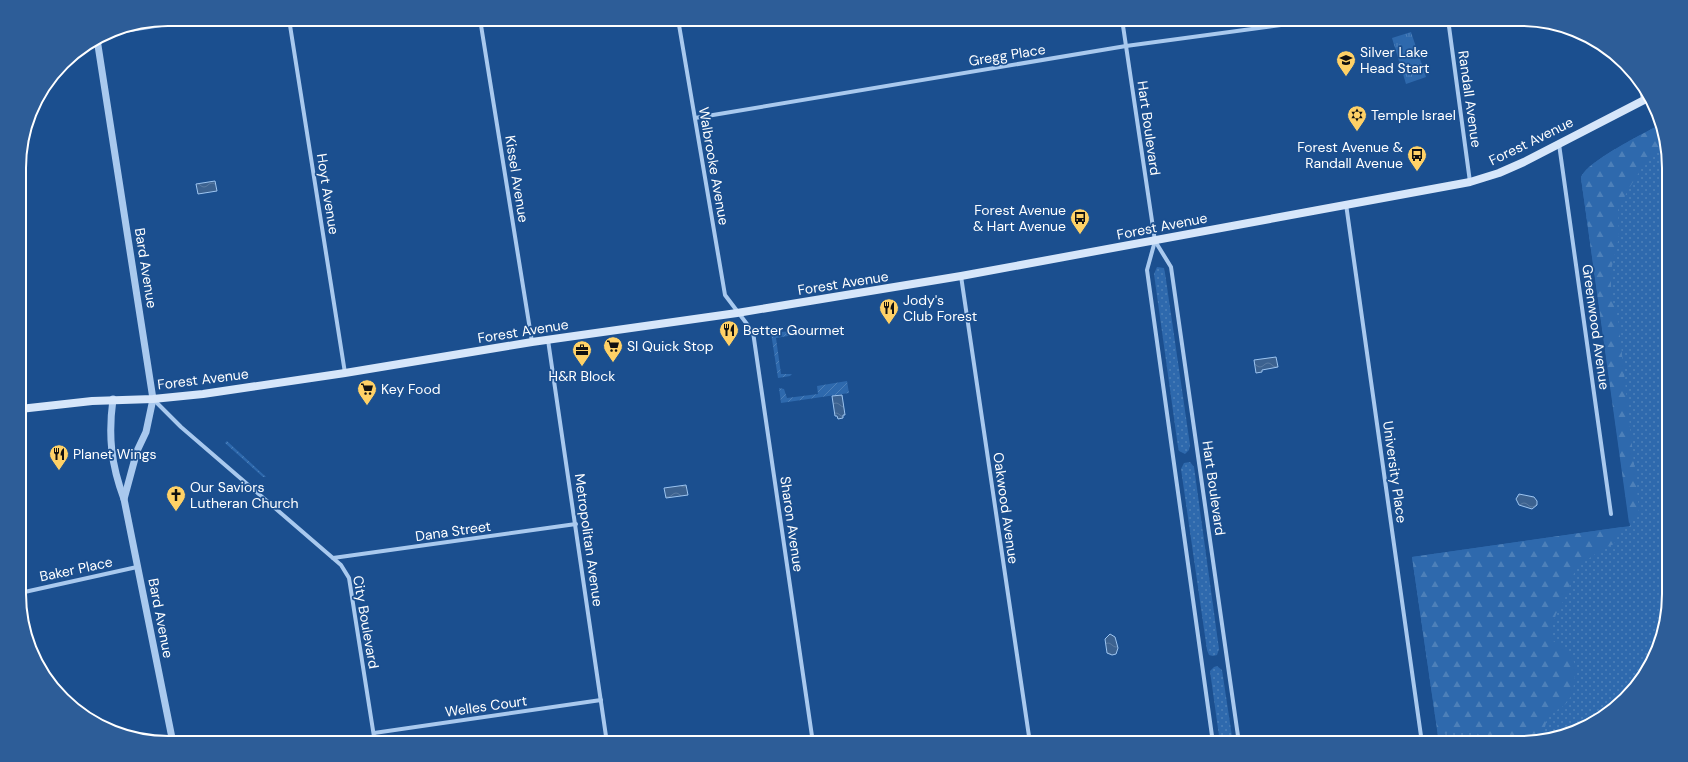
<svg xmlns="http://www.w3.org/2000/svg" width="1688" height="762" font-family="'DM Sans',sans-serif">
	<defs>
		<pattern id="grass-dots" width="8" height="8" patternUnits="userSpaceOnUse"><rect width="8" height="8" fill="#2e69ad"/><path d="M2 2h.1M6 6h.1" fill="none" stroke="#4d80b9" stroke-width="1.8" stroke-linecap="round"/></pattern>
		<pattern id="forest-firs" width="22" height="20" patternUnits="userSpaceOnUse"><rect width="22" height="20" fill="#2e69ad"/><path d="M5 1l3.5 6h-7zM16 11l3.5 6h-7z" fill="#4d80b9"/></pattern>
		<pattern id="park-tufts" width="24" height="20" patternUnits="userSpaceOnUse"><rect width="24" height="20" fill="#2e69ad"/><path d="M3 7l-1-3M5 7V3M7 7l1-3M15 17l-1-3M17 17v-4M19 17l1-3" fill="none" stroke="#4d80b9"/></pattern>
		<pattern id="garden-furrows" width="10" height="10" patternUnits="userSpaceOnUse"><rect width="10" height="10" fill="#2e69ad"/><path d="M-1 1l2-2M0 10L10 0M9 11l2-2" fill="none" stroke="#4d80b9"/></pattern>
		<pattern id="water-waves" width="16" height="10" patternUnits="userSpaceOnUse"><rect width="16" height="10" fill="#3c6290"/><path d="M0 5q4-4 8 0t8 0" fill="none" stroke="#597aa1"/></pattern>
	</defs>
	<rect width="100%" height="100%" fill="#1b4f8f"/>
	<g fill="url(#grass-dots)">
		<path d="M1661,124L1668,149L1669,594L1658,651L1632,692L1603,718L1568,735L1530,743H1439L1412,557L1630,526L1581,178C1585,162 1645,133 1661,124Z"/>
		<polygon points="1157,267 1164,268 1165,273 1190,445 1189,450 1185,454 1179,451 1178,447 1154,274"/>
		<polygon points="1190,462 1194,467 1219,649 1217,655 1213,656 1209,655 1207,650 1181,469 1184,463"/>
		<polygon points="1217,666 1222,670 1233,743 1220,743 1210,671 1214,667"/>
	</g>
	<g fill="url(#forest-firs)">
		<path d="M1661,124L1666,144L1648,158L1628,190L1618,210L1619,237L1611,270V297L1618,318L1639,509L1637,518L1629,523L1581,178C1585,162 1645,133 1661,124Z"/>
		<path d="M1622,527L1614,544L1602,549L1576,568L1564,600L1556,614L1551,632L1553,641C1573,651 1578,662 1574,683C1573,693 1570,701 1562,707C1558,710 1552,712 1548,714L1542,740L1530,743H1490C1476,727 1456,730 1438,735L1412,557Z"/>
	</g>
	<polygon fill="url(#park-tufts)" points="1411,32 1426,77 1406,84 1392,38"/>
	<g fill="url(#garden-furrows)">
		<polygon points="802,330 802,333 800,334 776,338 781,374 792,374 790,376 778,378 771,333"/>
		<polygon points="847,381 849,393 781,403 779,388 784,389 787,398 818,394 817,386"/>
		<polygon points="227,441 228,442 266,477 263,477 225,443"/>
	</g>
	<g fill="url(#water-waves)" stroke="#9cc4f0">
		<polygon points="215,181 217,191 198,194 196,184"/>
		<polygon points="1276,357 1278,367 1262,370 1262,372 1256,373 1254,360"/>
		<polygon points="842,395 845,415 843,415 843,418 838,419 837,416 835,416 832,396"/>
		<polygon points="686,485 688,495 666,498 664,488"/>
		<polygon points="1519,494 1534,497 1537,501 1537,505 1532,509 1519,505 1516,499"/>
		<polygon points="1110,634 1115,637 1118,648 1116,654 1112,655 1107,653 1105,639"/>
	</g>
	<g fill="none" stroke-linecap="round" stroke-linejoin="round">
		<g stroke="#a9c9ee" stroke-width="4">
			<polyline points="289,19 345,373"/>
			<polyline points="480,19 532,342"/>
			<polyline points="678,19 725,295 753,332 813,743"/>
			<polyline points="1122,19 1155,241 1171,267 1239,743"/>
			<polyline points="1448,19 1470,182"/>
			<polyline points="105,34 199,19"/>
			<polyline points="1640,80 1643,100"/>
			<polyline points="695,118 1126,46 1325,19"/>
			<polyline points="1559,144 1611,514"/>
			<polyline points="1346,204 1422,743"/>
			<polyline points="1155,241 1147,270 1213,743"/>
			<polyline points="961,276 1030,743"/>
			<polyline points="548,340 607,743"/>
			<polyline points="153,399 181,427 341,565 349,578 375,743"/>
			<polyline points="333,558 576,524"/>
			<polyline points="20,593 137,567"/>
			<polyline points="374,733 601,700"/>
		</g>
		<g stroke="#a9c9ee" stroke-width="7">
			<polyline points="97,39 153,399 146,432 137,451 124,499"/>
			<path d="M113,399C108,436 111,464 124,499L173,743"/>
		</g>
		<polyline stroke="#d6e6fa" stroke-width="8" points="20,409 92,401 153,399 203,394 345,373 532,342 737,313 961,276 1470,182 1499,173 1524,162 1650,97"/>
	</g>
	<defs>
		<symbol id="school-pin" viewBox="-11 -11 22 30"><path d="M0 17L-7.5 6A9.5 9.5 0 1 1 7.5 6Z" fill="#ffd166" stroke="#1b4f8f"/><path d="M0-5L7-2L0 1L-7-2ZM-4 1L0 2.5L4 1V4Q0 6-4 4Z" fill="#111"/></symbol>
		<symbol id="synagogue-pin" viewBox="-11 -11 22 30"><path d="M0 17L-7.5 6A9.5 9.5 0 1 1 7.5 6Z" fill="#ffd166" stroke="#1b4f8f"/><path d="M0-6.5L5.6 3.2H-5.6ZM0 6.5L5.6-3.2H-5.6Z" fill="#111"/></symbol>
		<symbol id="bus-pin" viewBox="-11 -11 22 30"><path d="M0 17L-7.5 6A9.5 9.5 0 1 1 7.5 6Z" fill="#ffd166" stroke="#1b4f8f"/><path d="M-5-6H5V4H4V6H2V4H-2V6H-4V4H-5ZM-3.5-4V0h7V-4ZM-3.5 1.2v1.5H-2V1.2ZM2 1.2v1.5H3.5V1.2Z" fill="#111"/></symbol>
		<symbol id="restaurant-pin" viewBox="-11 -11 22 30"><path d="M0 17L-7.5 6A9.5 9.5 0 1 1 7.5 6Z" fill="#ffd166" stroke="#1b4f8f"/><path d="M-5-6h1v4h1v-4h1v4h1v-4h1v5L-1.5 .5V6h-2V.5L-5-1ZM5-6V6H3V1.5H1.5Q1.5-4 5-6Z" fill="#111"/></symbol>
		<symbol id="supermarket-pin" viewBox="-11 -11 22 30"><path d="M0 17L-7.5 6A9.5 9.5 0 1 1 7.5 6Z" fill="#ffd166" stroke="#1b4f8f"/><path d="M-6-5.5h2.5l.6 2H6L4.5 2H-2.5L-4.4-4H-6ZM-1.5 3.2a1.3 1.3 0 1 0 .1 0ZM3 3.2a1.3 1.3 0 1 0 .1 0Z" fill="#111"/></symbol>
		<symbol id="office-pin" viewBox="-11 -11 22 30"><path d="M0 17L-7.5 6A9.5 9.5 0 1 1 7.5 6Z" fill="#ffd166" stroke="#1b4f8f"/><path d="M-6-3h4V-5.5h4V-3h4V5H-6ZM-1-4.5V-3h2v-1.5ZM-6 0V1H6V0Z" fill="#111"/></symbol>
		<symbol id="church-pin" viewBox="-11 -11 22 30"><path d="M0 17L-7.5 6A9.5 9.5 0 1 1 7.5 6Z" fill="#ffd166" stroke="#1b4f8f"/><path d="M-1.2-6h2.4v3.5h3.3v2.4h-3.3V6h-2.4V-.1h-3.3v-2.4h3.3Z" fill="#111"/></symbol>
	</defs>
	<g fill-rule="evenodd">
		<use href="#school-pin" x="1335" y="49" width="22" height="30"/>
		<use href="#synagogue-pin" x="1346" y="104" width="22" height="30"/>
		<use href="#bus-pin" x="1406" y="144" width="22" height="30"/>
		<use href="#bus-pin" x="1069" y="207" width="22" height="30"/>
		<use href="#restaurant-pin" x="878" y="297" width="22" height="30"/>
		<use href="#restaurant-pin" x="718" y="319" width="22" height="30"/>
		<use href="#supermarket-pin" x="602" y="335" width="22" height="30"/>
		<use href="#office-pin" x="571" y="339" width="22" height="30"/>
		<use href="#supermarket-pin" x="356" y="378" width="22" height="30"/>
		<use href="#restaurant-pin" x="48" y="443" width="22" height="30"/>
		<use href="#church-pin" x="165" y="484" width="22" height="30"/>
	</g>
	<g text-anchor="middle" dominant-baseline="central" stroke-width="3.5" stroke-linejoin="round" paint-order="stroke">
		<g font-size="14" fill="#fff" stroke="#1b4f8f" text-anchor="start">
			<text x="1360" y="52">Silver Lake<tspan x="1360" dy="16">Head Start</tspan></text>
			<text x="1371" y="115">Temple Israel</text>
			<text x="1403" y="147" text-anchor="end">Forest Avenue &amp;<tspan x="1403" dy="16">Randall Avenue</tspan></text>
			<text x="1066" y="210" text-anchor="end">Forest Avenue<tspan x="1066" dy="16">&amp; Hart Avenue</tspan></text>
			<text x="903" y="300">Jody's<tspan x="903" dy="16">Club Forest</tspan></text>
			<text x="743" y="330">Better Gourmet</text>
			<text x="627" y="346">SI Quick Stop</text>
			<text x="582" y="376" text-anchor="middle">H&amp;R Block</text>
			<text x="381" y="389">Key Food</text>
			<text x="73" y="454">Planet Wings</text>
			<text x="190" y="487">Our Saviors<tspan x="190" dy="16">Lutheran Church</tspan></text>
		</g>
		<g font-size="14" fill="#fff" stroke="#1b4f8f">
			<text transform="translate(1007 55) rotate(-9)">Gregg Place</text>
			<text transform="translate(1470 99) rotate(82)">Randall Avenue</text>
			<text transform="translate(1149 128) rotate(82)">Hart Boulevard</text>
			<text transform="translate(1531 141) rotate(-26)">Forest Avenue</text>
			<text transform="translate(714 166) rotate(80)">Walbrooke Avenue</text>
			<text transform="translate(517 179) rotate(81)">Kissel Avenue</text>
			<text transform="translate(328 194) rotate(81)">Hoyt Avenue</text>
			<text transform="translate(1162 226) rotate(-11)">Forest Avenue</text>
			<text transform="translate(146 268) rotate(81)">Bard Avenue</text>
			<text transform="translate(843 283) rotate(-9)">Forest Avenue</text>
			<text transform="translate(1596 327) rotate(82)">Greenwood Avenue</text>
			<text transform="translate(523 331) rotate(-9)">Forest Avenue</text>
			<text transform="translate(203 379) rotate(-7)">Forest Avenue</text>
			<text transform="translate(1395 472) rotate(82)">University Place</text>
			<text transform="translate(1214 488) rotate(82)">Hart Boulevard</text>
			<text transform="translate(1006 508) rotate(82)">Oakwood Avenue</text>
			<text transform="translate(792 524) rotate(82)">Sharon Avenue</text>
			<text transform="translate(453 531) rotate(-8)">Dana Street</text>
			<text transform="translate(589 540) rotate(82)">Metropolitan Avenue</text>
			<text transform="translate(76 569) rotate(-12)">Baker Place</text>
			<text transform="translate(161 618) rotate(79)">Bard Avenue</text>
			<text transform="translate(366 622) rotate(80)">City Boulevard</text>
			<text transform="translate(486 706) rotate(-8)">Welles Court</text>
		</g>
	</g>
	<path d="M0 0H1688V762H0ZM168 26H1520A142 142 0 0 1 1662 168V594A142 142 0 0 1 1520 736H168A142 142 0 0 1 26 594V168A142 142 0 0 1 168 26Z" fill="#2d5d98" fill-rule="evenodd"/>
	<path fill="none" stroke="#fff" stroke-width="2" d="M168 26H1520A142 142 0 0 1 1662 168V594A142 142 0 0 1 1520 736H168A142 142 0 0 1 26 594V168A142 142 0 0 1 168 26Z"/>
</svg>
